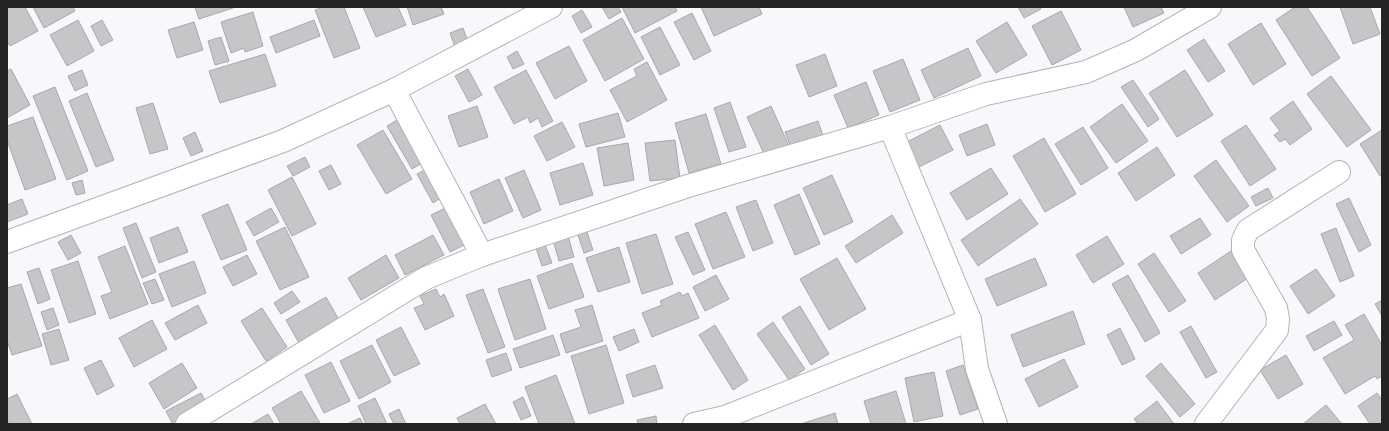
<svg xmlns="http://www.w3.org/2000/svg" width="1389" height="431" font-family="Bitter,serif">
	<rect width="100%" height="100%" fill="#f9f7fb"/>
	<g fill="#c6c5c8" stroke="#a9a8ab">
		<polygon points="7,7 25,7 38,31 10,46 7,41"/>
		<polygon points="33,7 73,7 75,11 44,28"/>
		<polygon points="195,7 232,7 233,8 199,19"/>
		<polygon points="323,7 344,7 360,48 334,58 315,10"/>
		<polygon points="363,7 398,7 406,25 376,37"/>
		<polygon points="407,7 441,7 444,14 413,25"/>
		<polygon points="602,7 618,7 621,12 609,19"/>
		<polygon points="622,7 675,7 677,11 635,33"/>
		<polygon points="701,7 759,7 762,14 714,36"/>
		<polygon points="1018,7 1040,7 1041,9 1024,18"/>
		<polygon points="1124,7 1161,7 1164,13 1133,27"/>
		<polygon points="1295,7 1307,7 1340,58 1312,76 1276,20"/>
		<polygon points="1340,7 1370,7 1380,34 1353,44"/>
		<polygon points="582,10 592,27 581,33 572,16"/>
		<polygon points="1061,11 1081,50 1052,65 1032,26"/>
		<polygon points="253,12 263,46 245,52 244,48 231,53 221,22"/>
		<polygon points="692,13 711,51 694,60 674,22"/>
		<polygon points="622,18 644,59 605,81 583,40"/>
		<polygon points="78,20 94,51 67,66 50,35"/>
		<polygon points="102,20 113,40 101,46 91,26"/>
		<polygon points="314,20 320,36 276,53 270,37"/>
		<polygon points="194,22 203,50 177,58 168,30"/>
		<polygon points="1007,22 1027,55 996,73 976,41"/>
		<polygon points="1261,23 1286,64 1253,85 1228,44"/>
		<polygon points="660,27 680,65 660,75 641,37"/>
		<polygon points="463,28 469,45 456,50 450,33"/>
		<polygon points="221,37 229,61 215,65 208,41"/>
		<polygon points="1204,39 1225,71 1208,82 1187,50"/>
		<polygon points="569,46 587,81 555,99 536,63"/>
		<polygon points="968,48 981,76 934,98 921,70"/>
		<polygon points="517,51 524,64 513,69 507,57"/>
		<polygon points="265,54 276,86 220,103 209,71"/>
		<polygon points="825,54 837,86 809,97 796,65"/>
		<polygon points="903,59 920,100 890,112 873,71"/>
		<polygon points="647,62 667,100 627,122 610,90 637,76 634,69"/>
		<polygon points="11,69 30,105 7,118 7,71"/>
		<polygon points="468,69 482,95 469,102 455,76"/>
		<polygon points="82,70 88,85 75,91 68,76"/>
		<polygon points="526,70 553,121 542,127 538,118 530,123 528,117 514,124 494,87"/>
		<polygon points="1185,70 1213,115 1177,137 1149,93"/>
		<polygon points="1331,76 1371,130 1347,147 1307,94"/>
		<polygon points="1133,80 1159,119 1148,127 1121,87"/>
		<polygon points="866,82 879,115 848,128 834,95"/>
		<polygon points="55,87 88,171 67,180 33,96"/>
		<polygon points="87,93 114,160 96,167 69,101"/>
		<polygon points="1293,101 1312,129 1290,145 1285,139 1280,142 1274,135 1280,131 1270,118"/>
		<polygon points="730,102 746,147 729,152 714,108"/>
		<polygon points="153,103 168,149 150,154 136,108"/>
		<polygon points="1122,104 1148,141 1116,163 1090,127"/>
		<polygon points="477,106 488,137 459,147 448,116"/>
		<polygon points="771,106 789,146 765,156 747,117"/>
		<polygon points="618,113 625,137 586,147 579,124"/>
		<polygon points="706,114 721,164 689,173 675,123"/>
		<polygon points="33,117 56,179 25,190 7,140 7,126"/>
		<polygon points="399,119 424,162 412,169 387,126"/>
		<polygon points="818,121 824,139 792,150 785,132"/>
		<polygon points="562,122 575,147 547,161 534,136"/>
		<polygon points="987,124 995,145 967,156 959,135"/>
		<polygon points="940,125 953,150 917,168 905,143"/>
		<polygon points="1246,125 1276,169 1250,186 1221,141"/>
		<polygon points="1083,127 1108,168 1081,185 1055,144"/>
		<polygon points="383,130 412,179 386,194 357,145"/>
		<polygon points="1382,130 1382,175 1380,176 1360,144"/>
		<polygon points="195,132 203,151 191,156 183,138"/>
		<polygon points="1044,138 1076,194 1045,212 1013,156"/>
		<polygon points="675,140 680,178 650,181 645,143"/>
		<polygon points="628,143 634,180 604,186 597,148"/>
		<polygon points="1157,147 1175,175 1136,201 1118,173"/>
		<polygon points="305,157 310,167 293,176 287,166"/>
		<polygon points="1216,160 1249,206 1227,222 1194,176"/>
		<polygon points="583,163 593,195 560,205 550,173"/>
		<polygon points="331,165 341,184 329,190 319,171"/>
		<polygon points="428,168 444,196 433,203 417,174"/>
		<polygon points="991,168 1008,194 967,220 950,193"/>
		<polygon points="524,170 541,210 523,218 505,178"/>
		<polygon points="832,175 853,222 824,235 803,188"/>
		<polygon points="292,177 316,224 292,236 268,190"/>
		<polygon points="499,179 513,211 484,224 470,192"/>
		<polygon points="82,180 85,193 76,195 72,183"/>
		<polygon points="1268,188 1273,198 1256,206 1251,197"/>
		<polygon points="799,194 820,244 795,255 774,205"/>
		<polygon points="1349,198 1371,245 1359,252 1336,204"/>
		<polygon points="22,199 28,214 7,222 7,205"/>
		<polygon points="1020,199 1038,224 978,266 961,240"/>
		<polygon points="756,200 773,243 753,251 736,207"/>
		<polygon points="228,204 247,250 221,260 202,215"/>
		<polygon points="271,208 279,222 254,236 246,222"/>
		<polygon points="445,208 464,245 450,252 431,215"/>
		<polygon points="726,212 745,257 713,269 695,224"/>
		<polygon points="892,215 903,233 856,263 845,246"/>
		<polygon points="1200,218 1211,235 1181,254 1170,236"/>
		<polygon points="136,223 156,272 142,278 123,228"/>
		<polygon points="178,227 188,252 159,263 150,238"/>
		<polygon points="285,227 309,277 280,290 256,241"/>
		<polygon points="1336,228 1354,276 1340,282 1321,234"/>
		<polygon points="587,232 593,250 584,253 578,235"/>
		<polygon points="688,232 705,270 693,275 675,237"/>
		<polygon points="656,234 673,284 642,294 626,243"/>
		<polygon points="71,235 81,253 68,260 58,242"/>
		<polygon points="433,235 444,255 405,275 395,255"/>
		<polygon points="568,236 574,257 559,261 553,240"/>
		<polygon points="1107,236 1124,264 1093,283 1076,255"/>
		<polygon points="544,242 552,263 542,266 535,245"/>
		<polygon points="125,246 148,304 110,319 101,296 112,292 98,257"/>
		<polygon points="619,247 630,282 598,292 586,258"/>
		<polygon points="1231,251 1248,278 1215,300 1198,273"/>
		<polygon points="1154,253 1186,301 1169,312 1138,264"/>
		<polygon points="247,255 257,274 233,286 223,267"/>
		<polygon points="386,255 399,278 361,300 348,278"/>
		<polygon points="837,258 866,309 829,330 800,279"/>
		<polygon points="1035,258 1047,285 997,306 985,279"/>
		<polygon points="78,261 96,314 69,323 51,270"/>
		<polygon points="194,261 206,293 172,307 159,274"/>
		<polygon points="572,263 584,297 549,309 537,276"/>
		<polygon points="39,268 50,299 38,304 27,272"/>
		<polygon points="1316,269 1335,296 1308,314 1290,286"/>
		<polygon points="716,275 729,299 705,311 693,287"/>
		<polygon points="1128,275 1160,333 1145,342 1112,284"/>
		<polygon points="155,279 164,300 152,304 143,283"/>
		<polygon points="530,279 546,329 515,340 498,289"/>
		<polygon points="21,284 42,346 12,355 7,340 7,288"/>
		<polygon points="436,289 440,297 444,294 454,316 425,330 414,308 424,304 420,296"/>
		<polygon points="483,289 505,347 488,353 466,295"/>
		<polygon points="292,291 300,302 281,314 274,303"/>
		<polygon points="680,292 682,296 688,293 699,318 652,337 642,313 662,305 660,301"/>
		<polygon points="326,297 339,320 299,343 286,320"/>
		<polygon points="1382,300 1382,316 1375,304"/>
		<polygon points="198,305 207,323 175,340 165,323"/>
		<polygon points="592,305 603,341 566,353 560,334 581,327 575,310"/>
		<polygon points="800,306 829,354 811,365 782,317"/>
		<polygon points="53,308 59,325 47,330 41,312"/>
		<polygon points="262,308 287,347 266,361 241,321"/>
		<polygon points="1073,311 1085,344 1023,367 1011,335"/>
		<polygon points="1364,314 1382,345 1382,376 1377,379 1375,376 1345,394 1323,358 1354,340 1345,325"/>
		<polygon points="152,320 167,349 134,367 119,338"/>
		<polygon points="1334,321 1342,335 1314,351 1306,336"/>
		<polygon points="773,322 805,369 789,380 757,334"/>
		<polygon points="715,325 748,380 733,390 699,335"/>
		<polygon points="1191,326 1217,372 1206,378 1180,332"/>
		<polygon points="401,327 420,364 394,376 376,340"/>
		<polygon points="1120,328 1135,359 1122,365 1107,335"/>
		<polygon points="59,329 69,360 51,365 42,334"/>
		<polygon points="634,329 639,342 619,351 613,337"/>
		<polygon points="553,335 560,355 520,368 513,349"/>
		<polygon points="372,345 391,382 359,399 340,361"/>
		<polygon points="606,345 624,403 589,414 571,356"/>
		<polygon points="506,353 512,370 492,377 486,360"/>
		<polygon points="1286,355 1303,384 1278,399 1260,370"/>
		<polygon points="1064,359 1078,387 1039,407 1025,379"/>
		<polygon points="101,360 114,386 97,395 84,368"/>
		<polygon points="331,362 350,401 324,413 305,375"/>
		<polygon points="182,363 197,388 164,409 149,383"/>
		<polygon points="1161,363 1195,404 1180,417 1146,376"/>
		<polygon points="655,365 663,388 633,397 626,375"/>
		<polygon points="963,365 978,409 960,415 946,371"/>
		<polygon points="934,372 943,416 914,422 905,378"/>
		<polygon points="556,375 575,424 539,424 525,387"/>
		<polygon points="301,391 320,423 281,424 272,408"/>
		<polygon points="896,391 906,424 871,424 864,401"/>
		<polygon points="201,393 207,404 172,423 166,411"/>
		<polygon points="1377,393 1382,400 1382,424 1370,424 1358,406"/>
		<polygon points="17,394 32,424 10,424 7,419 7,399"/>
		<polygon points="523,397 531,416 521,420 513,402"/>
		<polygon points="375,398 387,424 366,424 358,406"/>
		<polygon points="1157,401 1174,424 1138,424 1134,419"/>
		<polygon points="485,404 496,424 460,424 457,418"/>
		<polygon points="1326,405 1342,424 1303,424"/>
		<polygon points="399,409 406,424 394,424 389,414"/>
		<polygon points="835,413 838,424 801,424"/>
		<polygon points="268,414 274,424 251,424"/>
		<polygon points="656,416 657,424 638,424 637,420"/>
		<polygon points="360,418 363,424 347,424"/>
	</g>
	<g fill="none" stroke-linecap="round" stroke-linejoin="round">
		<defs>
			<g id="minor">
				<polyline points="394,90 482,255"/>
				<polyline points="890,127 970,320 977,369 996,424"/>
				<polyline points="7,242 283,141 394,90 551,7"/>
				<polyline points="187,424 426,278 482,255 688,186 890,127 986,94 1086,72 1136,50 1210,7"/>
				<polyline points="694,424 725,417 970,320"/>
				<polyline points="1206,424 1277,330 1278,319 1276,308 1243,250 1243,240 1248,230 1339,172"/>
			</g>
		</defs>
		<use href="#minor" stroke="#b5b3b7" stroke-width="24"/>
		<use href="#minor" stroke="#fff" stroke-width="22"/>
	</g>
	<rect width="1389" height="431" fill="none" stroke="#252425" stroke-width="16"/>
</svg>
